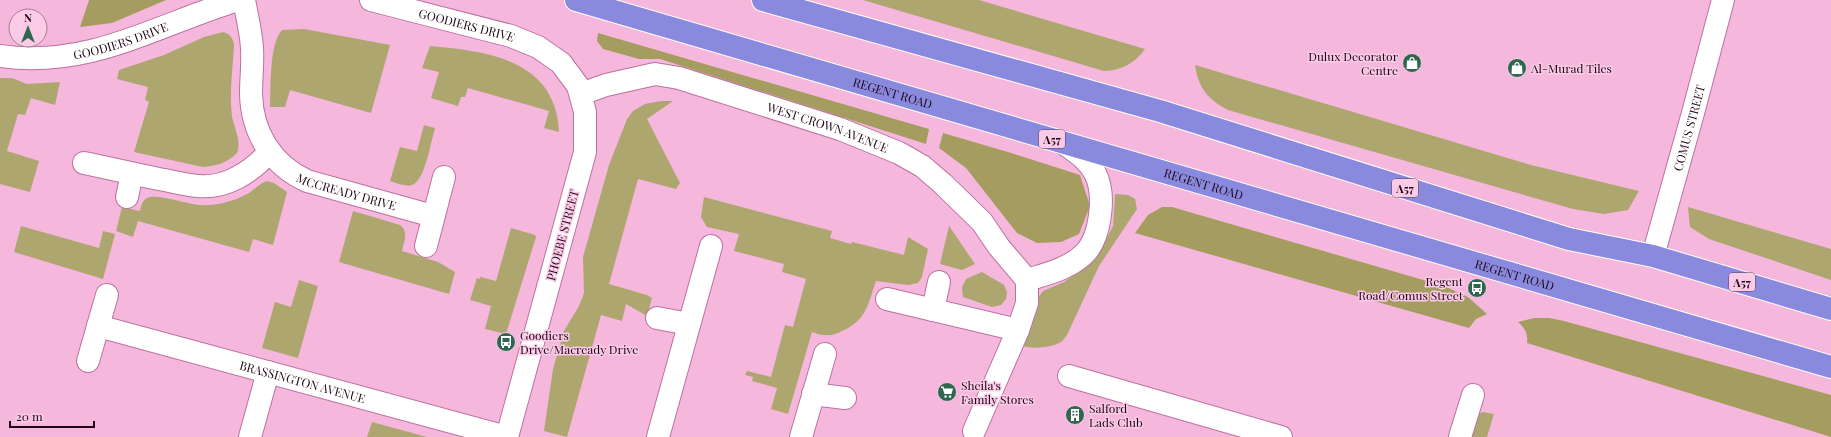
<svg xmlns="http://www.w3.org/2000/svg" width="1831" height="437" font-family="'Playfair Display',serif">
	<rect width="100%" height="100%" fill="#f6b7dd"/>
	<g fill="#ada66f">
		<path d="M863,0H979L1145,49C1134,64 1122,70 1104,71Z"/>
		<path d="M304,29L390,45L371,113L290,90L285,107H270C271,87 269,44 282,30Z"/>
		<path d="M223,32C230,34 232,37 234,44C233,68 229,93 232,116C234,128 242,142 237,153C227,163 216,166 203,167L134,152L149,102L145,100L148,87L117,79L119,70L164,55L204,37Z"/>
		<path d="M430,46C488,51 556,60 559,132L544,128L549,111L468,88L465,97H461L458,106L431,98L439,72L422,68Z"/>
		<path d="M1195,65L1531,165L1639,191L1628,210L1604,214L1573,209L1228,110C1208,100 1198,87 1195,65Z"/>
		<polygon points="0,78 12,78 27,84 60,82 55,105 31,98 25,115 18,114 7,151 39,161 30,192 0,184"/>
		<polygon points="661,101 673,101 647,119 680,183 676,189 638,179 609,284 647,295 652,298 647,316 626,304 622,321 601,315 567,437 544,431 553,369 564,331 579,306 584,293 583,257 609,165 627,119 633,111 645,104"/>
		<path d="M424,125L435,128C431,141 425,181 412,185C405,187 397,183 390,181L400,147L417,151Z"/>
		<path d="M267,181L274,183L287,192L273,245L253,239L249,252L138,221L133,237L116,231L122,207L140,211C141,206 142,201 147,198C156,193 189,205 201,205C217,206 235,201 249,193C255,189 260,183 267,181Z"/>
		<path d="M1115,194L1128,195L1135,199L1137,209L1099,266L1067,335C1065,337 1063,341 1061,342C1051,348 1033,349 1023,346L1038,298L1043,291L1064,282L1086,267L1101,249L1113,226Z"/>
		<path d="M704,197L832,231L830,238L851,244L852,242L904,255L908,237L928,249L922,277L918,283L908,285L876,281C868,304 867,320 842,331C837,334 830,336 824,335C820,335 816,333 812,332L788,414L771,409L777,388L752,381L753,377L745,375L747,371L771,377L785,325L793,327L806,279L782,272L784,264L734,251L739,234L707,227L701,217Z"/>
		<polygon points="1688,207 1831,249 1831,280 1709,239 1690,227"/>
		<path d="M353,211L400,225C409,232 404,241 402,251L438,262L455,272L449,294L339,262Z"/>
		<polygon points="21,226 99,248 103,231 115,234 103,279 14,252"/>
		<polygon points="949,226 975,264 962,270 940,264"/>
		<polygon points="511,228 535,235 536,237 506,334 485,329 491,306 470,300 477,278 480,279 480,277 496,281"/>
		<polygon points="982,272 1004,285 1007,292 1006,299 1001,305 992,307 963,297 962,287 966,279"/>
		<polygon points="299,280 318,286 298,358 262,348 275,302 291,307"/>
		<polygon points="1483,412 1494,414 1487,437 1468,437 1478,414"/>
		<polygon points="372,422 427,437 367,437"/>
	</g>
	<g fill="#a49d5f">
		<polygon points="89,0 166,0 112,23 80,27"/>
		<polygon points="598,33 929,129 926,144 660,59 639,59 603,49 597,41"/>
		<polygon points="943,133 1008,152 1080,175 1090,206 1079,234 1061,242 1037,243 1017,233 966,168 939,148"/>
		<polygon points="1162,207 1172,207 1444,286 1468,297 1487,314 1476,319 1469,328 1135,233 1148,215"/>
		<path d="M1534,318H1549L1564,321L1831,395V437L1527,343C1528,334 1525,328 1518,322Z"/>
	</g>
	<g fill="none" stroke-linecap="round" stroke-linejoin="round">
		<defs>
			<g id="minor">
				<path id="s1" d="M244,0C247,16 251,32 252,48C253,63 251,79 251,94C252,133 272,165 307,181L433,216"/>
				<path id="s2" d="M371,0L511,36L538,47L561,63L578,86L585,112V152L507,437"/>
				<path id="s3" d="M0,56C89,69 156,25 238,0"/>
				<path id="s4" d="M581,94L606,85L655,74L679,78L840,129L899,153L922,166L943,184L982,222L999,247L1027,280V303L1018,330L974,431"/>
				<path d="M84,163C109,168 133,174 159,179C171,181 185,185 198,186C225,189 252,172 269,152"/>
				<polyline points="127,197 132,174"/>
				<polyline points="426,246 444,177"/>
				<path id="s5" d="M1653,256L1693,113L1723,0"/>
				<path d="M1027,280C1046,274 1068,269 1083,255C1101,239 1106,194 1095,173C1088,159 1074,151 1062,142"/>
				<polyline points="887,299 1018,330"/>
				<polyline points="933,310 939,282"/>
				<polyline points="657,318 689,324"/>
				<path id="s6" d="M98,326L507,437"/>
				<polyline points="88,361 107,295"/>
				<polyline points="1069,376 1281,437"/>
				<polyline points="813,394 845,398"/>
				<polyline points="250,437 268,372"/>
				<polyline points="658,437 711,246"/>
				<polyline points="801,437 825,354"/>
				<polyline points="1460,437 1473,395"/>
			</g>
			<g id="highway">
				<path id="s7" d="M576,0L1831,367"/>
				<polyline points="763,0 1160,111 1569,239 1653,256 1831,309"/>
			</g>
		</defs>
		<use href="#minor" stroke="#bb719f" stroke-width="24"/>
		<use href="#highway" stroke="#fff" stroke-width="24"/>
		<use href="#minor" stroke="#fff" stroke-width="22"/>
		<use href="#highway" stroke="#8989de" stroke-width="22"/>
	</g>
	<defs>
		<symbol id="shop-disc" viewBox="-11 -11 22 22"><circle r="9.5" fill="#2f674e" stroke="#facae6"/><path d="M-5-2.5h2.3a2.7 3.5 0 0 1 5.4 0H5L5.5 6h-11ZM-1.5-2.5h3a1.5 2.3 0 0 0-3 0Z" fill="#fff"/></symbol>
		<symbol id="bus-disc" viewBox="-11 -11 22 22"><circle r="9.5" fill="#2f674e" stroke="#facae6"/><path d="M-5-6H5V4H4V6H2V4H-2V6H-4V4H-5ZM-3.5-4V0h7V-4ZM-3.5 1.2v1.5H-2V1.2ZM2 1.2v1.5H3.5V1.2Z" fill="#fff"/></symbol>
		<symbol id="supermarket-disc" viewBox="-11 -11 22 22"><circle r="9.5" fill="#2f674e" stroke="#facae6"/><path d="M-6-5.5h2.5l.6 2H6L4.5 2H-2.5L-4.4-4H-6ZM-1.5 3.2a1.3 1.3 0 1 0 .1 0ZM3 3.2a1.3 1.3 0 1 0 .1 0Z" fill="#fff"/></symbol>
		<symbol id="building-disc" viewBox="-11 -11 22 22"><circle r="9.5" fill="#2f674e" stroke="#facae6"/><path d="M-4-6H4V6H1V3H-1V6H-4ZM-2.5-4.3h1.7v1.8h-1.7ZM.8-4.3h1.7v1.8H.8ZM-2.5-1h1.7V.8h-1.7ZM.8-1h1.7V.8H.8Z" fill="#fff"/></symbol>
	</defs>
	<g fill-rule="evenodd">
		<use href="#shop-disc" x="1401" y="52" width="22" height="22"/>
		<use href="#shop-disc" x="1506" y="57" width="22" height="22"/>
		<use href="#bus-disc" x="1466" y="277" width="22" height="22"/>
		<use href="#bus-disc" x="495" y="331" width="22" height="22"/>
		<use href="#supermarket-disc" x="936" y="381" width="22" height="22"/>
		<use href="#building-disc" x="1064" y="404" width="22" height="22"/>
	</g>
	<g text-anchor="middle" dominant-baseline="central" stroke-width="3" stroke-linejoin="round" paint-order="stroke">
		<g fill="#facae6" stroke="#603f54" stroke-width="1">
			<rect x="1039" y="130" width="26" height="18" rx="3"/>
			<rect x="1392" y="179" width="26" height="18" rx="3"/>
			<rect x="1729" y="273" width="26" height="18" rx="3"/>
		</g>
		<g font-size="11" font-weight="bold" fill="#1e0415">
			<text x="1052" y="139">A57</text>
			<text x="1405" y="188">A57</text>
			<text x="1742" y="282">A57</text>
		</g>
		<g font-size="12" fill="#1e0415" stroke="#facae6">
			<text stroke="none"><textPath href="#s2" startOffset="99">GOODIERS DRIVE</textPath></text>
			<text stroke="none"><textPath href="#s3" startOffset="123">GOODIERS DRIVE</textPath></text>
			<text stroke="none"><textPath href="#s7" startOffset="330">REGENT ROAD</textPath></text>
			<text stroke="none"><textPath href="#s4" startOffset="258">WEST CROWN AVENUE</textPath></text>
			<text stroke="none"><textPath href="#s5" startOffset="133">COMUS STREET</textPath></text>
			<text stroke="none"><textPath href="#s7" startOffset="654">REGENT ROAD</textPath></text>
			<text stroke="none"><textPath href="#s1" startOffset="245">MCCREADY DRIVE</textPath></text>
			<text transform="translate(562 235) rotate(-75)">PHOEBE STREET</text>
			<text stroke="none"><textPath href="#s7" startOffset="978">REGENT ROAD</textPath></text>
			<text stroke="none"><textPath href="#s6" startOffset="212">BRASSINGTON AVENUE</textPath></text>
		</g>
		<g font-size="12" fill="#1e0415" stroke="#facae6" text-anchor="start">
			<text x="1398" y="56" text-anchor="end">Dulux Decorator<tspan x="1398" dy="14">Centre</tspan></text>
			<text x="1531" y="68">Al-Murad Tiles</text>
			<text x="1463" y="281" text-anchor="end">Regent<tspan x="1463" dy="14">Road/Comus Street</tspan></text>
			<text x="520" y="335">Goodiers<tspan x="520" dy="14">Drive/Macready Drive</tspan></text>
			<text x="961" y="385">Sheila's<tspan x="961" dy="14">Family Stores</tspan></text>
			<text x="1089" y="408">Salford<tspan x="1089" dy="14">Lads Club</tspan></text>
		</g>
	</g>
	<g transform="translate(28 28)"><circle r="19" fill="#facae6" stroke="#a27b92"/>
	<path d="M0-3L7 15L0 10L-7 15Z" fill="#2f674e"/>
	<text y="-6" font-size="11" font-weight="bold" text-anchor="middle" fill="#1e0415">N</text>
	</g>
	<path d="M10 421v6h84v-6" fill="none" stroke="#1e0415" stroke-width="2"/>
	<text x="16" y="421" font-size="12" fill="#1e0415" stroke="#facae6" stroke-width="3" paint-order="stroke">20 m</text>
</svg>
